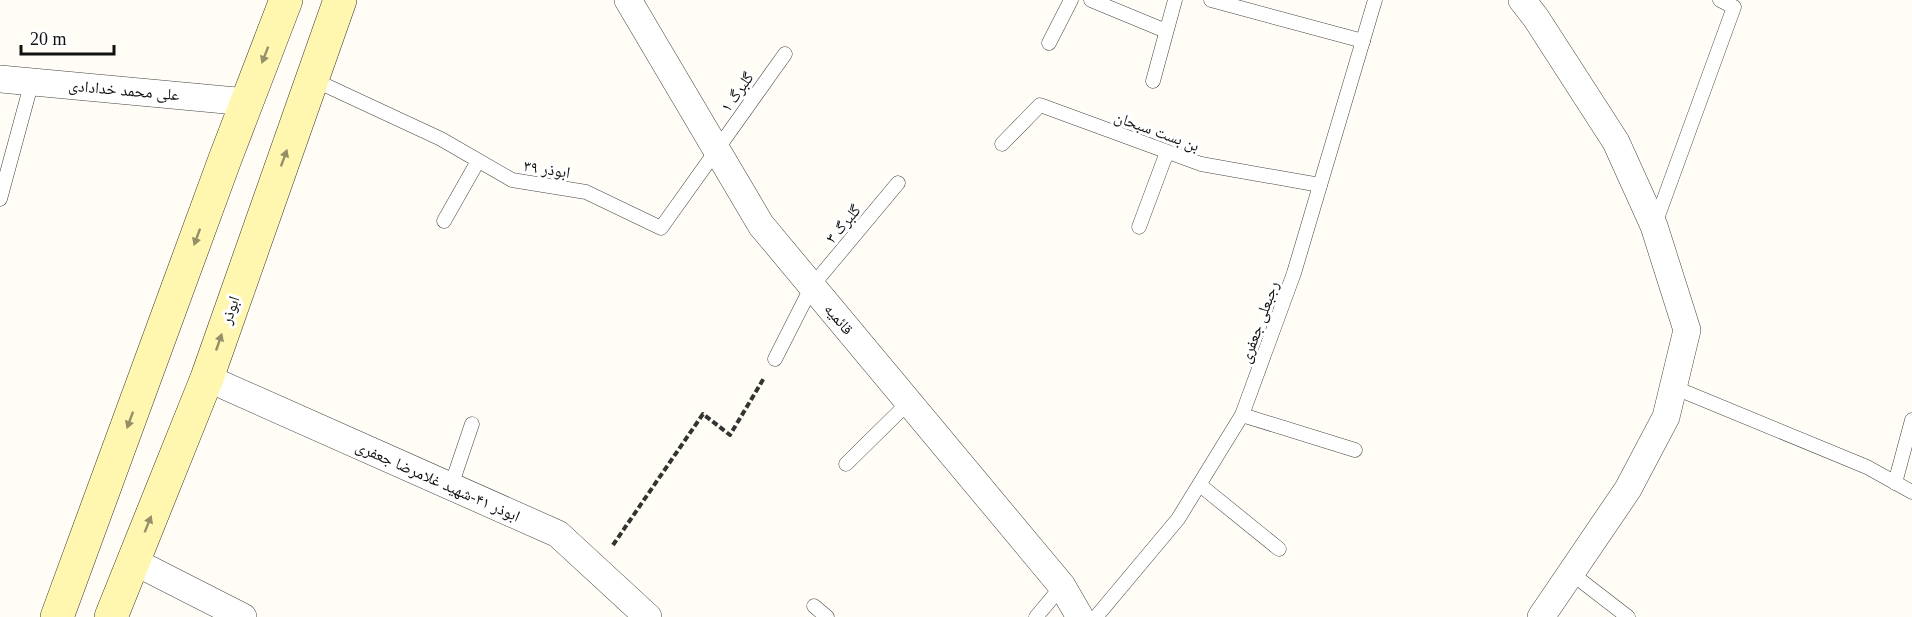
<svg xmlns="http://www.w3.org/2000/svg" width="1912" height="617" font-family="'Times New Roman','Noto Naskh Arabic',serif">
	<rect width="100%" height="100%" fill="#fffdf5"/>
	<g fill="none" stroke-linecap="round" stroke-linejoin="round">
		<defs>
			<g id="service">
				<polyline points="1091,0 1166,31"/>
				<polyline points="1211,0 1363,41"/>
				<polyline points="1049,43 1071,0"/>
				<polyline points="312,79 441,139 512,180 586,192 661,228 785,54"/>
				<polyline points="1153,81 1175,0"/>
				<polyline points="1002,144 1040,105 1201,164 1320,185"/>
				<polyline points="0,199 32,81"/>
				<polyline points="444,221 478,161"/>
				<polyline points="1655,224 1734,7 1720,0"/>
				<polyline points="1139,227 1167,152"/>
				<polyline points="775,359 812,286 898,183"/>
				<polyline points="1673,387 1867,467 1912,492"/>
				<polyline points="1242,415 1355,450"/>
				<polyline points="846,464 909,402"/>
				<polyline points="1895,483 1912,420"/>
				<polyline points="1200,485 1279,549"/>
				<polyline points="451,486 472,424"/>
				<polyline points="1571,573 1628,617"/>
				<polyline points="814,606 827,617"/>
				<polyline points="1036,617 1062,586"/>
				<polyline points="1096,617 1178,519 1242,415 1294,273 1375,0"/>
			</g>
			<g id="minor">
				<polyline points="628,0 761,225 1062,586 1080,617"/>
				<polyline points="1522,0 1536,18 1616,142 1654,226 1687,330 1666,417 1628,489 1541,617"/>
				<polyline points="0,79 247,102"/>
				<polyline points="207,378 558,534 648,617"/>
				<polyline points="133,561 243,617"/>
			</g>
			<g id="secondary">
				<polyline points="57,617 225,159 286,0"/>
				<polyline points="111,617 207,378 340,0"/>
			</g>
		</defs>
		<use href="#service" stroke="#444" stroke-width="15"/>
		<use href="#minor" stroke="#444" stroke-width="28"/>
		<use href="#secondary" stroke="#333" stroke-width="34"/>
		<polyline stroke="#333" stroke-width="4" stroke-dasharray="6 3" stroke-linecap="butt" points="613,545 703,414 730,435 764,378"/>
		<use href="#service" stroke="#fff" stroke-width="14"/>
		<use href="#minor" stroke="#fff" stroke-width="27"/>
		<use href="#secondary" stroke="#fff6b0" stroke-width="33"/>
	</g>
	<defs><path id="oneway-solid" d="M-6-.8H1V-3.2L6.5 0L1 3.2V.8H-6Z" transform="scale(1.5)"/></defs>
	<g fill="#948f68">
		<use href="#oneway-solid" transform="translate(265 55) rotate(111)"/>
		<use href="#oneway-solid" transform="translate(284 158) rotate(-70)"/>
		<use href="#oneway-solid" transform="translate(197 237) rotate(110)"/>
		<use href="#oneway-solid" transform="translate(219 342) rotate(-71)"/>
		<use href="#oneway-solid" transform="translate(130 420) rotate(110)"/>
		<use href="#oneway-solid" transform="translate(148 524) rotate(-68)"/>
	</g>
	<g text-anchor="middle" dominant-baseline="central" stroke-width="6" stroke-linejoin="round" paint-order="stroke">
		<g font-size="16" fill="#111" stroke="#fff">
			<text transform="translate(124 90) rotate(5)">علی محمد خدادادی</text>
			<text transform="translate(737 92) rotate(-55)">گلبرگ ۱</text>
			<text transform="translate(1157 131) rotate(20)">بن بست سبحان</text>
			<text transform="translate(547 169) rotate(9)">ابوذر ۳۹</text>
			<text transform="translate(843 224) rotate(-50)">گلبرگ ۳</text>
			<text transform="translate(230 310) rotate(-71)">ابوذر</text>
			<text transform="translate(839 319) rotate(50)">قائمیه</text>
			<text transform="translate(1259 322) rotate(-70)">رجبعلی جعفری</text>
			<text transform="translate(438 481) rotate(24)">ابوذر ۴۱-شهید غلامرضا جعفری</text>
		</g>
	</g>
	<path d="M21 45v9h93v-9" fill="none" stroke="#111111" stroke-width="3"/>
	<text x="30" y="45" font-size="18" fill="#111111" stroke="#ffffff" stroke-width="4.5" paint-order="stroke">20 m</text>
</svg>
